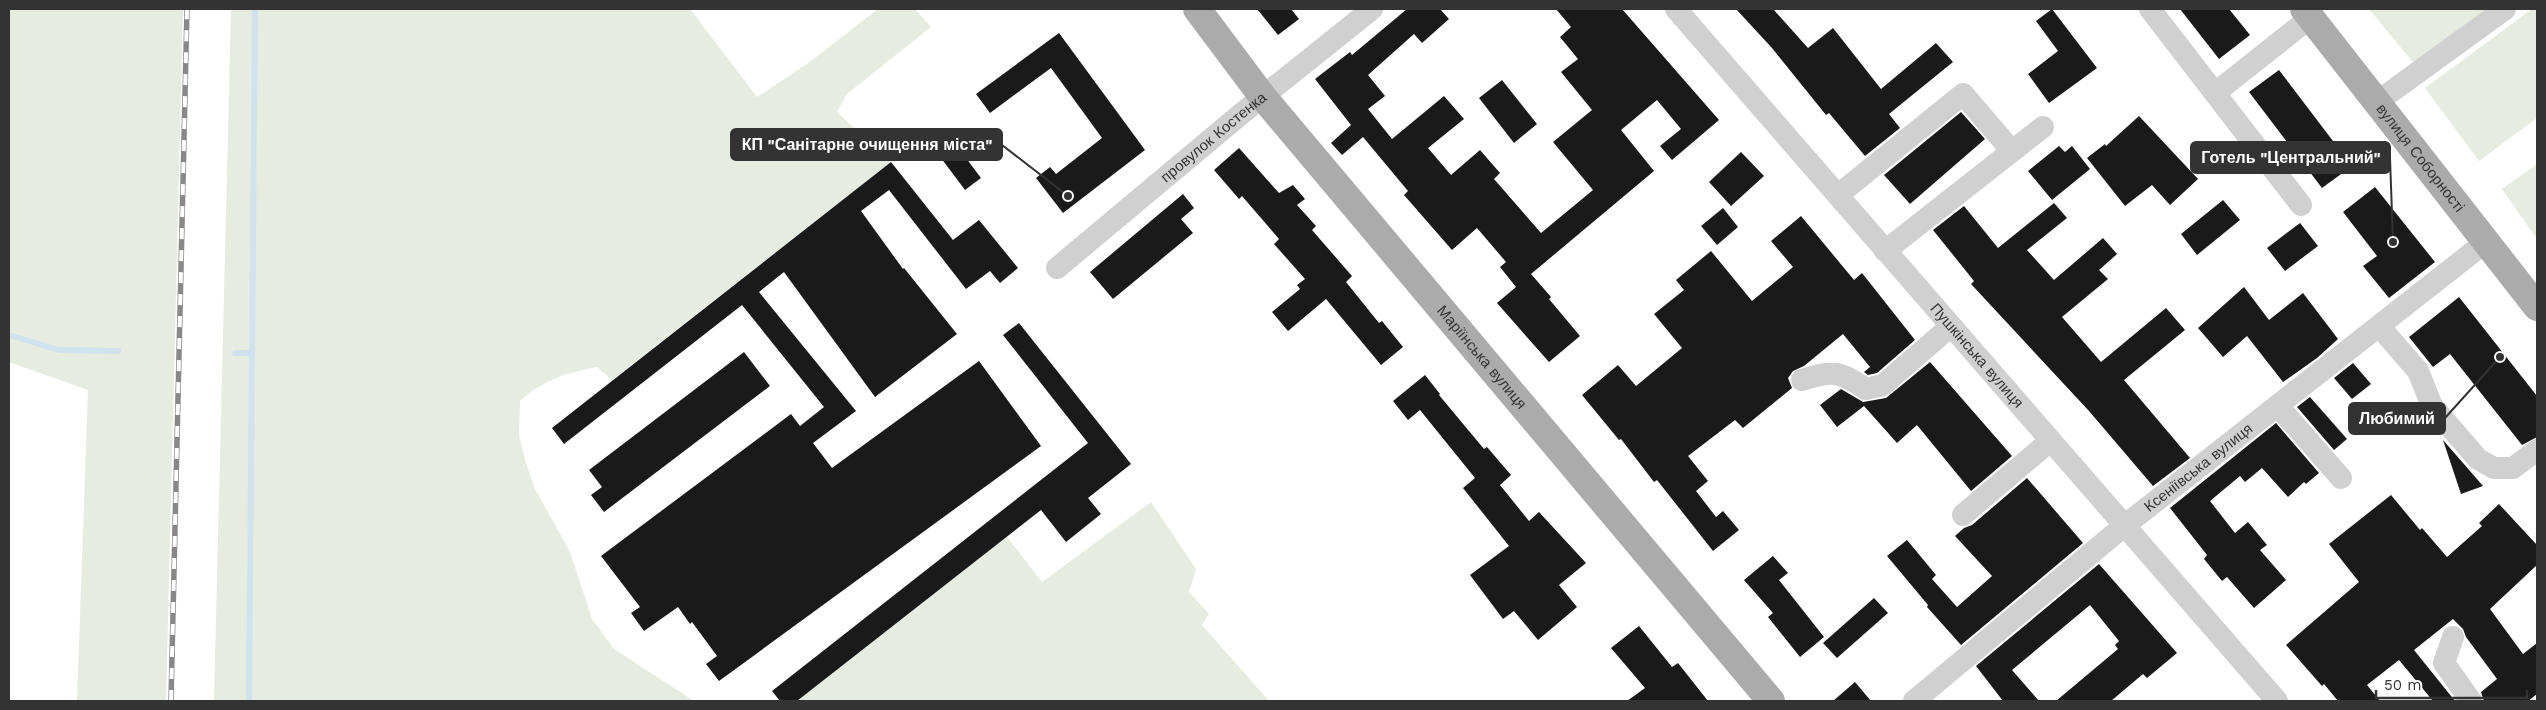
<svg xmlns="http://www.w3.org/2000/svg" width="2546" height="710" font-family="'Work Sans',sans-serif">
	<rect width="100%" height="100%" fill="#fff"/>
	<g fill="#e6ecdf">
		<polygon points="9,9 183,9 166,701 77,701 88,390 9,362"/>
		<path d="M231,9H690L757,97L811,61L878,9H915L931,27L847,94L837,112L891,162L612,380L597,367C565,373 544,380 520,401L519,435L525,460L534,487L570,552L592,619L614,649L694,701H214Z"/>
		<polygon points="2369,9 2497,9 2417,67"/>
		<polygon points="2532,9 2537,9 2537,118 2479,161 2425,88"/>
		<polygon points="2537,164 2537,239 2502,189"/>
		<polygon points="1151,502 1196,569 1189,592 1209,614 1202,625 1269,701 797,701 1007,537 1042,582"/>
	</g>
	<g fill="none" stroke-linecap="round" stroke-linejoin="round">
		<g stroke="#cfe2ee" stroke-width="6">
			<polyline points="9,335 59,350 118,351"/>
			<polyline points="235,353 252,353"/>
			<polyline points="249,701 255,9"/>
		</g>
	</g>
	<g fill="#1a1a1a">
		<polygon points="1257,9 1291,9 1299,19 1278,35"/>
		<polygon points="1407,9 1440,9 1449,19 1422,43 1414,34 1368,75 1385,96 1368,109 1392,139 1444,96 1464,119 1428,148 1451,175 1480,150 1500,173 1494,179 1541,233 1593,190 1553,142 1592,110 1561,72 1578,59 1560,37 1571,27 1556,9 1622,9 1719,120 1672,160 1660,146 1681,129 1657,100 1621,130 1654,171 1531,274 1551,297 1549,299 1580,336 1549,362 1497,303 1516,287 1500,267 1506,262 1477,228 1452,250 1404,195 1408,191 1363,137 1342,155 1331,143 1351,125 1315,79 1350,52 1352,55"/>
		<polygon points="1736,9 1773,9 1808,48 1833,28 1881,89 1936,43 1953,62 1889,114 1900,128 1865,156 1829,113 1826,115 1772,48"/>
		<polygon points="2052,9 2097,68 2049,103 2028,74 2058,51 2036,21"/>
		<polygon points="2180,9 2229,9 2250,35 2219,59"/>
		<polygon points="1059,33 1145,150 1063,213 1036,178 1050,167 1056,174 1102,138 1051,68 990,113 976,94"/>
		<polygon points="2279,70 2352,166 2322,188 2249,92"/>
		<polygon points="1502,80 1537,124 1514,143 1479,98"/>
		<polygon points="1961,112 1985,139 1910,204 1884,175"/>
		<polygon points="2139,116 2198,179 2170,205 2152,185 2125,206 2087,158 2105,144 2106,146"/>
		<polygon points="954,142 981,178 965,190 938,154"/>
		<polygon points="2059,146 2065,152 2072,146 2090,169 2052,200 2028,171"/>
		<polygon points="1239,148 1279,193 1293,185 1305,199 1297,205 1316,226 1312,230 1352,276 1346,282 1379,323 1382,321 1403,347 1381,365 1326,299 1288,331 1272,312 1300,289 1297,285 1305,279 1274,244 1279,239 1242,196 1239,199 1214,170"/>
		<polygon points="1741,152 1764,176 1731,206 1709,182"/>
		<polygon points="891,162 953,240 979,220 1018,268 1000,283 990,271 966,289 889,190 861,211 903,269 904,268 957,334 875,397 784,272 759,292 856,411 813,443 832,468 979,361 1041,446 719,681 706,664 717,656 692,622 690,624 678,607 644,631 631,613 640,607 601,556 791,414 800,426 824,407 742,305 564,444 552,428"/>
		<polygon points="2375,187 2435,262 2389,298 2363,266 2377,256 2343,212"/>
		<polygon points="1183,194 1194,208 1181,219 1193,233 1113,299 1090,272"/>
		<polygon points="2223,200 2240,220 2197,255 2181,234"/>
		<polygon points="2054,203 2067,218 2027,250 2054,280 2103,238 2117,254 2099,270 2108,279 2062,317 2101,362 2166,308 2185,330 2124,380 2190,458 2153,486 2089,411 1971,284 1974,281 1933,230 1964,206 1998,248"/>
		<polygon points="1723,208 1738,227 1717,245 1701,226"/>
		<polygon points="1801,216 1854,280 1862,273 1915,340 1877,373 1868,375 1864,372 1870,367 1843,334 1804,366 1793,371 1788,378 1792,388 1743,428 1735,420 1688,456 1708,481 1696,491 1716,517 1723,511 1739,530 1713,551 1657,480 1654,482 1621,439 1619,440 1582,395 1618,365 1636,386 1682,348 1654,314 1684,290 1676,280 1711,251 1752,301 1793,267 1771,241"/>
		<polygon points="2300,223 2318,246 2285,271 2267,248"/>
		<polygon points="2244,287 2269,320 2303,293 2338,339 2317,358 2283,382 2247,336 2223,357 2198,328"/>
		<polygon points="2459,297 2537,396 2537,437 2522,445 2450,354 2433,367 2409,337"/>
		<polygon points="1019,323 1131,464 1088,498 1101,514 1066,542 1041,510 797,701 780,701 772,691 1088,443 1003,335"/>
		<polygon points="744,352 770,386 604,512 591,495 602,487 589,470"/>
		<polygon points="1930,362 2012,456 1971,491 1917,425 1897,443 1864,406 1837,427 1820,405 1841,389 1863,402 1886,398"/>
		<polygon points="2353,363 2371,384 2352,399 2334,378"/>
		<polygon points="1425,375 1440,394 1439,395 1484,449 1487,447 1511,475 1500,485 1529,521 1539,512 1586,563 1559,585 1577,607 1538,640 1514,611 1503,619 1470,575 1509,546 1463,488 1475,478 1420,410 1408,420 1393,401"/>
		<polygon points="2310,397 2347,439 2334,450 2297,407"/>
		<polygon points="2276,423 2319,473 2306,484 2304,482 2288,497 2262,468 2245,482 2240,476 2210,501 2235,533 2248,522 2267,545 2260,550 2286,580 2254,608 2227,577 2222,581 2204,559 2207,555 2170,508"/>
		<polygon points="2443,440 2483,486 2461,494"/>
		<polygon points="2027,478 2083,543 1961,645 1927,607 1928,605 1887,556 1907,540 1936,575 1932,579 1957,607 1992,576 1955,536 1964,528 1972,525"/>
		<polygon points="2391,495 2420,530 2422,528 2447,557 2482,526 2479,523 2499,504 2537,545 2537,565 2490,609 2523,654 2537,643 2537,694 2528,701 2484,701 2481,692 2497,679 2466,637 2463,629 2453,619 2414,650 2455,701 2433,701 2399,660 2367,685 2380,701 2338,701 2324,684 2322,686 2286,645 2359,582 2329,544"/>
		<polygon points="1773,556 1788,573 1779,580 1824,637 1800,657 1768,617 1773,613 1744,580"/>
		<polygon points="2099,564 2177,653 2147,678 2143,674 2111,701 2056,701 2118,649 2115,645 2119,641 2090,605 2012,670 2039,701 2003,701 1976,666"/>
		<polygon points="1874,598 1888,613 1837,658 1823,643"/>
		<polygon points="1639,626 1672,667 1678,663 1708,701 1627,701 1645,688 1611,648"/>
		<polygon points="1855,682 1871,701 1833,701"/>
	</g>
	<g fill="none" stroke-linecap="round" stroke-linejoin="round">
		<g stroke="#d0d0d0" stroke-width="22">
			<path id="s1" d="M1676,9L2277,701"/>
			<polyline points="2150,9 2301,205"/>
			<polyline points="2215,93 2311,17"/>
			<polyline points="2377,102 2505,9"/>
			<polyline points="1838,195 1963,94 2012,151"/>
			<polyline points="1885,251 2043,127"/>
			<path id="s2" d="M1057,268L1241,114L1372,9"/>
			<polyline points="2379,326 2418,371 2432,406 2478,459 2494,468 2513,468 2537,450"/>
			<path d="M1802,380C1833,370 1839,371 1866,389L1883,385L1951,326"/>
			<polyline points="2278,406 2341,478"/>
			<polyline points="1963,515 2050,441"/>
			<polyline points="2453,637 2444,663 2471,701"/>
			<path id="s3" d="M1914,701L2124,526L2487,241"/>
		</g>
		<g stroke="#ababab" stroke-width="28">
			<path id="s4" d="M1197,9L1263,97L1771,701"/>
			<path id="s5" d="M2304,9L2537,307"/>
		</g>
		<defs>
			<polyline id="rail" points="171,701 187,9"/>
		</defs>
		<use href="#rail" stroke="#888" stroke-width="5.5"/>
		<use href="#rail" stroke="#fff" stroke-width="4" stroke-dasharray="11" stroke-linecap="butt"/>
	</g>
	<g text-anchor="middle" dominant-baseline="central" stroke-width="5" stroke-linejoin="round" paint-order="stroke">
		<g font-size="15" fill="#333" stroke="#fff">
			<text stroke="none"><textPath href="#s2" startOffset="204">провулок Костенка</textPath></text>
			<text stroke="none"><textPath href="#s5" startOffset="189">вулиця Соборності</textPath></text>
			<text stroke="none"><textPath href="#s1" startOffset="459">Пушкінська вулиця</textPath></text>
			<text stroke="none"><textPath href="#s4" startOffset="450">Маріїнська вулиця</textPath></text>
			<text stroke="none"><textPath href="#s3" startOffset="368">Ксеніївська вулиця</textPath></text>
		</g>
	</g>
	<path fill="none" stroke="#333" stroke-width="2" d="M1068 196L1002 145M2393 242L2390 158M2500 357L2445 418"/>
	<g fill="#333" stroke="#fff" stroke-width="2">
		<circle cx="1068" cy="196" r="5"/>
		<circle cx="2393" cy="242" r="5"/>
		<circle cx="2500" cy="357" r="5"/>
	</g>
	<g fill="#333" stroke="#333" stroke-width="2">
		<rect x="731" y="129" width="271" height="31" rx="5"/>
		<rect x="2191" y="142" width="199" height="31" rx="5"/>
		<rect x="2349" y="403" width="96" height="31" rx="5"/>
	</g>
	<g font-size="16" text-anchor="middle" font-weight="bold" fill="#fff">
		<text x="867" y="150">КП "Санітарне очищення міста"</text>
		<text x="2291" y="163">Готель "Центральний"</text>
		<text x="2397" y="424">Любимий</text>
	</g>
	<rect width="2546" height="710" fill="none" stroke="#333333" stroke-width="20"/>
	<path d="M2376 690v8h151v-8" fill="none" stroke="#333333" stroke-width="2.5"/>
	<text x="2384" y="690" font-size="15" fill="#333333" stroke="#ffffff" stroke-width="4" paint-order="stroke">50 m</text>
</svg>
